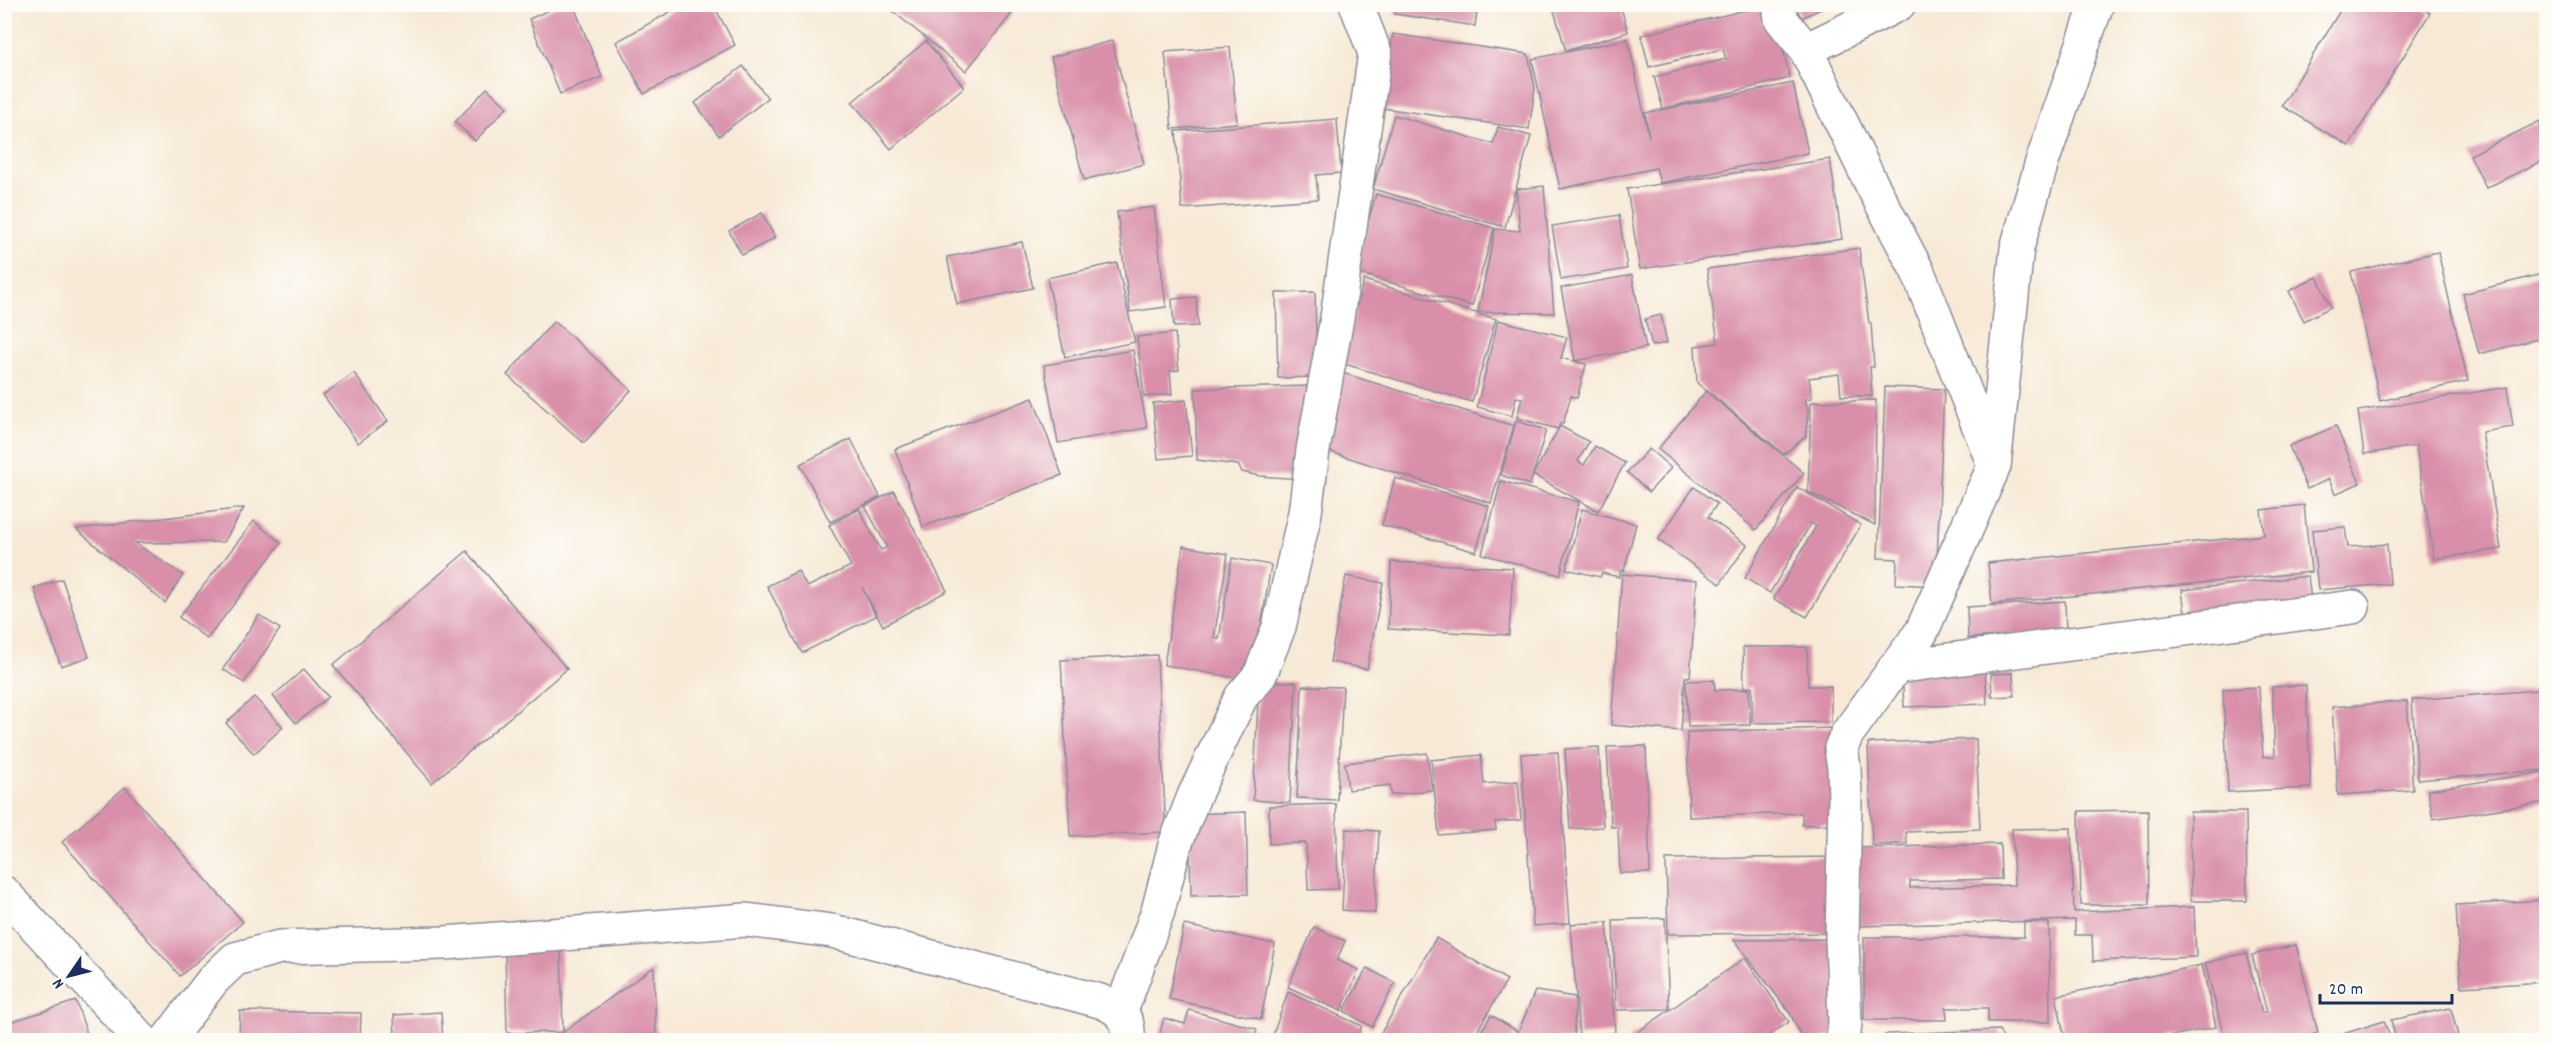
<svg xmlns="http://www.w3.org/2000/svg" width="2551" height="1045" font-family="Dekko,sans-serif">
	<rect width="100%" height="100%" fill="#fdfcf7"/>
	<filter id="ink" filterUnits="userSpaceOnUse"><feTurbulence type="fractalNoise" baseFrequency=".0167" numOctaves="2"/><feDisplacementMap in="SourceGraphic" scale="12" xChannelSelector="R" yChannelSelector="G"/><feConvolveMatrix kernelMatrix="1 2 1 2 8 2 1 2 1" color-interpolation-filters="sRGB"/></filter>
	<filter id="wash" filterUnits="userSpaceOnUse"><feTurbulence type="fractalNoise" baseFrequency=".008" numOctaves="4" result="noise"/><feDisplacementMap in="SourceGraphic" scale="24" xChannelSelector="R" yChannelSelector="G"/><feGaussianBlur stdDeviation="1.35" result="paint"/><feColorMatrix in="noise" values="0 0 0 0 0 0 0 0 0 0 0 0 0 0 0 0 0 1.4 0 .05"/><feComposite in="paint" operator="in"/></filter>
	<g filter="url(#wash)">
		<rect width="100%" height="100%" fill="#f7e9d5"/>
		<g id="blocks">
			<g fill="#d98ea9">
				<polygon points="563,4 573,4 602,77 560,94 529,19"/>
				<polygon points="684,4 713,4 735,45 644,94 616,42"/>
				<polygon points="884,4 1006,4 1014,11 966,71"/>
				<polygon points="1552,4 1620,4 1628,32 1566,51"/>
				<polygon points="1772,4 1790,78 1663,109 1654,77 1726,59 1723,49 1649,67 1641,35"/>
				<polygon points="1795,4 1832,4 1801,18"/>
				<polygon points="2344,4 2416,4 2430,13 2349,146 2282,106"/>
				<polygon points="1396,5 1478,5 1475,26 1395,14"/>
				<polygon points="1393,34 1528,54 1535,88 1529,129 1383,108"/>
				<polygon points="1628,39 1649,137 1645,113 1793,83 1808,153 1660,183 1656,168 1560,189 1532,59"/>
				<polygon points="926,41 964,87 891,149 852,102"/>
				<polygon points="1112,41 1144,164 1084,180 1051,57"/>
				<polygon points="1230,47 1237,123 1172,129 1165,52"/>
				<polygon points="743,66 768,98 719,136 695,103"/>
				<polygon points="487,88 507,107 475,141 455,122"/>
				<polygon points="1394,115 1493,144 1498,127 1531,136 1505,227 1373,189"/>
				<polygon points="1337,119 1341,173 1316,175 1318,199 1182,209 1176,131"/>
				<polygon points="2540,121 2546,159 2486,188 2470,155"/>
				<polygon points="1830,159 1842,239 1640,269 1627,189"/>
				<polygon points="1544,186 1554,313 1478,312 1495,229 1520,231 1516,189"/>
				<polygon points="1376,194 1494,228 1472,306 1354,272"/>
				<polygon points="1154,207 1166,307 1130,312 1117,212"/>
				<polygon points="762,213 775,238 742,255 729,231"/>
				<polygon points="1619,215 1627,269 1561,280 1552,226"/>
				<polygon points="1022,242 1033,288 957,304 947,257"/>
				<polygon points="1859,248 1869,323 1871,323 1874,367 1870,367 1872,396 1841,396 1839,374 1809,378 1812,398 1805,399 1808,408 1806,436 1784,454 1697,383 1695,346 1718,343 1707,269"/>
				<polygon points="2438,252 2468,381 2380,401 2351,272"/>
				<polygon points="1117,263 1135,342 1065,357 1047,278"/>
				<polygon points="2546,273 2546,337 2479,354 2463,294"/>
				<polygon points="1632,275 1646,348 1575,361 1561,288"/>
				<polygon points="2317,277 2331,307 2304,321 2289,291"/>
				<polygon points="1364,280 1496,319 1472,402 1341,363"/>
				<polygon points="1315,292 1317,377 1278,378 1276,293"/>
				<polygon points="1196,297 1198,326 1174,327 1172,299"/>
				<polygon points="1661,315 1667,343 1652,346 1645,319"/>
				<polygon points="1498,320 1567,337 1561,358 1586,364 1577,398 1571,396 1563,424 1560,423 1558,429 1517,418 1522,398 1516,397 1512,416 1477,407"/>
				<polygon points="554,321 631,390 584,443 507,375"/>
				<polygon points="1175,333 1179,370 1170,371 1172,394 1144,397 1137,337"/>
				<polygon points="1133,350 1147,428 1058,443 1044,365"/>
				<polygon points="1339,372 1514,426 1491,503 1315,447"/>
				<polygon points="354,373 388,421 358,443 323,395"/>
				<polygon points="1308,386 1300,479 1260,476 1242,472 1238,465 1197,460 1195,389"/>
				<polygon points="1885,387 1944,389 1936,586 1896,584 1897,559 1878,558"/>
				<polygon points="2507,387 2513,427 2482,432 2501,549 2434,559 2416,446 2364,454 2358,411"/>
				<polygon points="1706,391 1804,473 1756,530 1658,449"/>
				<polygon points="1033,398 1062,475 923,527 895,449"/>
				<polygon points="1186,400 1192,456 1158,459 1153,403"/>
				<polygon points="1876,400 1875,525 1808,492 1811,402"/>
				<polygon points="1516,421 1546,430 1530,485 1501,475"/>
				<polygon points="1560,426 1589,442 1578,461 1584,465 1595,446 1625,463 1598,511 1533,475"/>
				<polygon points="2336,426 2360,483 2335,494 2329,479 2307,489 2289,446"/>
				<polygon points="851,439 880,497 830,522 800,464"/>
				<polygon points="1649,449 1671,468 1649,492 1627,472"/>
				<polygon points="1395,478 1489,506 1476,552 1382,525"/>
				<polygon points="1501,481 1579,502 1560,575 1482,554"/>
				<polygon points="1694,487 1717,504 1708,517 1747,545 1720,584 1658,540"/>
				<polygon points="1797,487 1861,525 1807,617 1774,599 1816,526 1811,523 1770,593 1745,578"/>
				<polygon points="894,491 947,591 883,626 862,587 876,616 802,653 767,586 798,571 807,587 851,566 829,525 859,509 881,550 887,547 865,506"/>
				<polygon points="2304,505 2311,572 1992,604 1988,563 2264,535 2261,510"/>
				<polygon points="244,508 224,542 135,543 183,575 165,603 76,529"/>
				<polygon points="1582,509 1636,524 1624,571 1621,570 1619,577 1602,573 1600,577 1566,569"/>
				<polygon points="254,521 281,543 207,639 179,617"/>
				<polygon points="2345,527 2348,547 2387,544 2390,584 2318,590 2312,530"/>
				<polygon points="1183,546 1228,554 1214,638 1219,639 1232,558 1271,565 1252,681 1164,665"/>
				<polygon points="467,551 567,669 432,783 333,665"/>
				<polygon points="1391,562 1513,568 1509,635 1388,629"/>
				<polygon points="1622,574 1697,580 1690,677 1685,677 1681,731 1611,725"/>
				<polygon points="1346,576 1383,583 1367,669 1330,662"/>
				<polygon points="2308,576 2312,608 2186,622 2182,590"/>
				<polygon points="62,579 89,657 61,666 34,588"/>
				<polygon points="2065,601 2066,633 1968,638 1967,607"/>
				<polygon points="259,615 280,629 244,683 223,669"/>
				<polygon points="1743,647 1807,647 1808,686 1831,686 1831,722 1752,723 1752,687 1744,688"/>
				<polygon points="1157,655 1166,832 1070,836 1061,660"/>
				<polygon points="1985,668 1987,704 1904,707 1902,671"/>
				<polygon points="304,669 328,697 296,723 273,696"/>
				<polygon points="2013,673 2014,696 1992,697 1991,674"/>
				<polygon points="1714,680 1715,690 1749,689 1750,725 1688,727 1686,681"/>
				<polygon points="1259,681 1296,682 1290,803 1253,800"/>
				<polygon points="2306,685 2311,788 2228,792 2223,689 2259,687 2263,757 2275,756 2272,687"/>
				<polygon points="1302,686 1343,687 1337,800 1297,798"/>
				<polygon points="2538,690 2545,770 2418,780 2412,700"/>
				<polygon points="254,697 283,727 254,754 226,723"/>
				<polygon points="2407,701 2413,790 2338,795 2332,707"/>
				<polygon points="1833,728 1836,824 1802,825 1802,813 1689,817 1687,732"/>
				<polygon points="1976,739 1980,829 1906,832 1907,844 1872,845 1868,743"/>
				<polygon points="1646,746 1650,873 1620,873 1618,827 1611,827 1607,747"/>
				<polygon points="1599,747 1603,827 1570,829 1565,749"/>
				<polygon points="1558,752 1570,923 1533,926 1521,754"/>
				<polygon points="1427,753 1432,790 1391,795 1390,785 1348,790 1345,763"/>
				<polygon points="1481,755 1484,784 1518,781 1521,820 1495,822 1496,830 1439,835 1431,760"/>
				<polygon points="2542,772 2546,802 2433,819 2428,790"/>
				<polygon points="125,787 243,922 180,976 62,842"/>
				<polygon points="1336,804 1338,889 1308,890 1306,843 1269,844 1269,806"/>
				<polygon points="2148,810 2149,905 2081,905 2079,811"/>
				<polygon points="1246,812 1248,894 1191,896 1189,814"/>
				<polygon points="2190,812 2246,812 2247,901 2191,901"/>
				<polygon points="2071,828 2074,912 2194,907 2196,957 2093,961 2092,935 2075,935 2075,920 1860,926 1858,848 2000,844 2001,879 1910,881 1910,888 2014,885 2012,829"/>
				<polygon points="1346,829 1379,831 1375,913 1342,910"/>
				<polygon points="1835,857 1835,933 1668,934 1666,859"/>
				<polygon points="2546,900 2546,982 2461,987 2456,905"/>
				<polygon points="1665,918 1669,1009 1616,1010 1613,920"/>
				<polygon points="1607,922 1615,1033 1579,1036 1571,924"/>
				<polygon points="2024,922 2049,923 2050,1022 1988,1022 1988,1008 1946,1008 1947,1020 1864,1020 1864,937 2024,937"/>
				<polygon points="1184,925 1275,944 1261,1019 1169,999"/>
				<polygon points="1314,927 1345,941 1337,960 1359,970 1341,1011 1288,987"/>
				<polygon points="1436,938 1507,980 1472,1040 1377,1040"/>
				<polygon points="1833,939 1838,1033 1820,1040 1803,1040 1790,1013 1734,940"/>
				<polygon points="2296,945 2318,1033 2313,1034 2314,1040 2296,1040 2301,1037 2289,1040 2225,1040 2205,963 2246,953 2262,1013 2267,1012 2252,955"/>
				<polygon points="561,948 563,1032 654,967 656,1040 571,1040 563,1032 507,1033 505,950"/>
				<polygon points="1745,958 1789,1022 1762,1040 1626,1040"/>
				<polygon points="2202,965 2216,1027 2151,1040 2065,1040 2056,996"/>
				<polygon points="1367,968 1395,983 1372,1027 1344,1011"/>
				<polygon points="1535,991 1575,997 1574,1040 1515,1040"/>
				<polygon points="1288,992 1362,1026 1356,1040 1271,1040"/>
				<polygon points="76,1001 89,1040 6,1040 4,1024"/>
				<polygon points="2451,1008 2459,1040 2396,1040 2391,1020"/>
				<polygon points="1189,1010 1257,1029 1254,1040 1158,1040 1164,1018 1185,1024"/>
				<polygon points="240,1011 361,1013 360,1040 239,1040"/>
				<polygon points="441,1012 443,1040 395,1040 394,1015"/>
				<polygon points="1491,1015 1517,1031 1512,1040 1476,1040"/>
				<polygon points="2384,1021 2391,1040 2324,1040"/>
				<polygon points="1999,1030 2004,1040 1874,1040 1888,1034"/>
			</g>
		</g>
	</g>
	<g filter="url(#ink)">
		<use href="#blocks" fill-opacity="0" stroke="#898c9a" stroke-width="1.5"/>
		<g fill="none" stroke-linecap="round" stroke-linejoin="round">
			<defs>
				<g id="minor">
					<polyline points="1779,4 1781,19 1806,50 1871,183 1918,272 1992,460"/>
					<polyline points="1806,50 1899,4"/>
					<polyline points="1895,667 2353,607"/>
					<polyline points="4,893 142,1040"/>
					<polyline points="1121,1011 1158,911 1175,845 1194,796 1241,697 1260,675 1279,627 1305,513 1313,450 1337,318 1375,53 1356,4"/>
					<path d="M167,1040L213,980L235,959L280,947L445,943L746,920L832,931L1100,1001C1120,1009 1130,1018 1128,1040"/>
					<polyline points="1843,1040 1845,1023 1842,938 1845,798 1844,768 1841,748 1847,734 1922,631 1994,466 2017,248 2042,162 2097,4"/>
				</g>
			</defs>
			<use href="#minor" stroke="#898c9a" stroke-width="36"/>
			<use href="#minor" stroke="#fff" stroke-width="33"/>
		</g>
	</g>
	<rect width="2551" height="1045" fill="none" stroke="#fdfcf7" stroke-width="24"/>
	<g transform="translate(69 976) rotate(235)" stroke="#fdfcf7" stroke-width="4.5" paint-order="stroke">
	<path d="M0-4.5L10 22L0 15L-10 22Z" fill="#1b2f5e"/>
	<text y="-9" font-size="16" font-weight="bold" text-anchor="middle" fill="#1b2f5e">N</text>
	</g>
	<path d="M2320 994v9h132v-9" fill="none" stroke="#1b2f5e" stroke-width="3"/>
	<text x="2329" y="994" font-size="18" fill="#1b2f5e" stroke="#fdfcf7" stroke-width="4.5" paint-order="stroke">20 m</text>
</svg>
